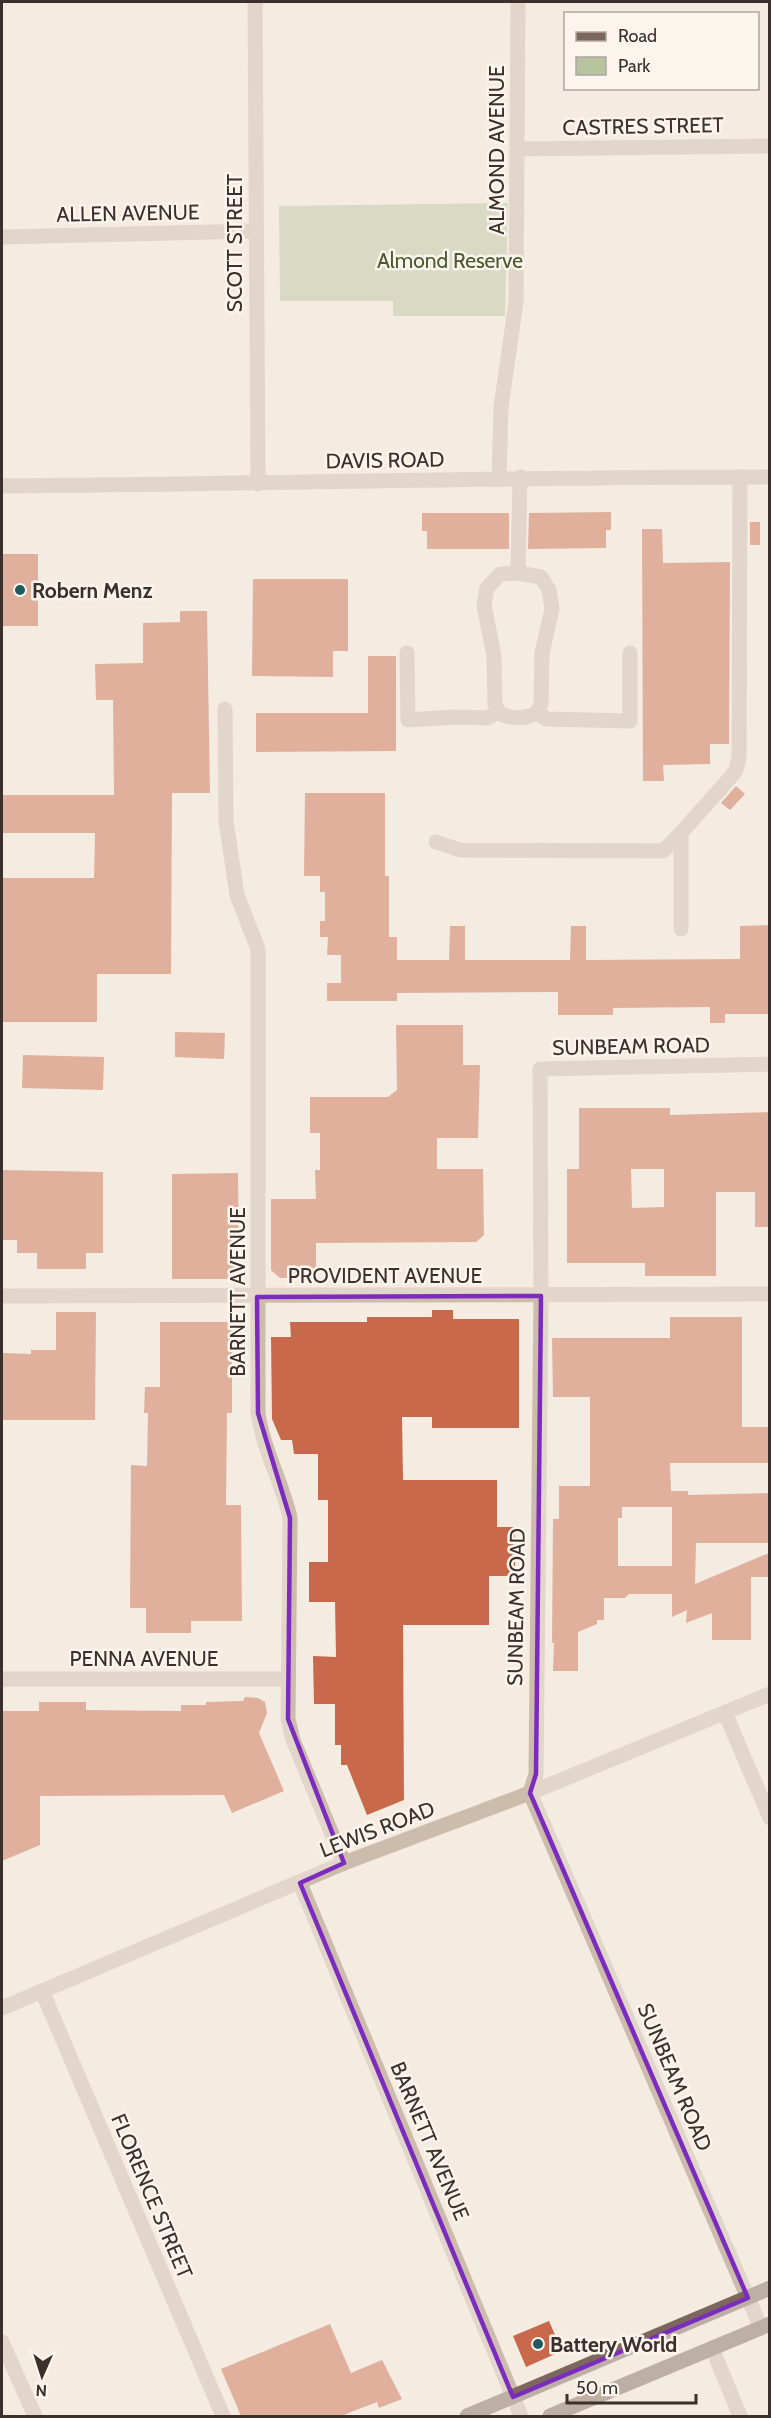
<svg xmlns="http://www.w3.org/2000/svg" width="771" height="2418" font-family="Cabin,sans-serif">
	<rect width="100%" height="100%" fill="#f4ebe1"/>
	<polygon fill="#b8c4a0" points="508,203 505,316 393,316 393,301 280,301 279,206"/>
	<g fill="#c8694b" fill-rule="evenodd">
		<polygon points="611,512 611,530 606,530 606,548 528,549 529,513"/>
		<polygon points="422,513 509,513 509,549 427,549 427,531 422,531"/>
		<rect x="750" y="522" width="10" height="23"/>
		<polygon points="642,529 662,529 663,563 730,562 729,744 710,744 710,764 663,765 664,781 643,781"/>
		<rect x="2" y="554" width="36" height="72"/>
		<polygon points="253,579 348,579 348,651 333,651 333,677 252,676"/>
		<polygon points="180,611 207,611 210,793 172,793 171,974 97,974 97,1022 2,1022 2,878 94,878 95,833 2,833 2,795 114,795 113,700 96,700 95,664 143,663 143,623 180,622"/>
		<polygon points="368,656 396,656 396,751 256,752 256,713 368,713"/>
		<polygon points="736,786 745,794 730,810 721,803"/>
		<polygon points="305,793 385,793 385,876 389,876 389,937 397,937 397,960 449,960 450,926 465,926 465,960 570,960 571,926 586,926 586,960 740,959 740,926 770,925 770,1014 725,1014 725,1023 710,1023 710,1007 613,1008 613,1015 558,1015 558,992 397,993 397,1001 327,1001 327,983 341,983 341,955 327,955 328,937 320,937 320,921 325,921 325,892 320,892 320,876 304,876"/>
		<polygon points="396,1025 463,1025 463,1065 480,1065 478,1138 437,1138 437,1169 483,1169 484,1235 476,1242 316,1243 316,1278 280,1278 271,1270 271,1199 316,1199 315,1170 320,1170 320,1133 310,1133 310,1097 388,1097 397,1090"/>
		<polygon points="175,1032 225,1033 224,1059 175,1057"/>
		<polygon points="23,1055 104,1057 103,1090 22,1088"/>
		<path d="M579,1108H670V1115L770,1112V1227H755V1192H716V1276H645V1263H567V1169H579ZM631,1169H664V1207L632,1208Z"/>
		<polygon points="2,1170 103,1172 103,1253 86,1253 86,1269 37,1269 37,1253 17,1253 17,1240 2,1240"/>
		<polygon points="238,1173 239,1271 231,1279 172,1279 172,1174"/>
		<polygon points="432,1310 453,1310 453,1319 519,1319 519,1428 432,1428 432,1417 402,1417 403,1480 497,1480 497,1527 515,1527 515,1576 489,1576 489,1625 403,1625 404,1800 367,1815 347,1765 341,1765 341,1745 335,1745 335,1704 314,1704 313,1656 336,1657 335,1602 309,1602 309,1562 328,1562 328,1500 318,1500 318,1454 294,1454 292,1440 281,1440 272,1419 271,1337 291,1337 290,1322 367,1322 367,1317 432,1317"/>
		<polygon points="56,1312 96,1312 95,1420 2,1420 2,1353 31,1354 31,1350 56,1350"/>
		<path d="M670,1317H742V1427H770V1463H670L671,1491H688V1495L770,1493V1543H696L695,1584L769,1553V1577H751V1640H712V1613L686,1623L687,1610L672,1617V1594H629L625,1598H604V1620H597V1624L578,1632V1671H553L554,1643H552L553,1519H559V1486H590V1397H553L552,1338H670ZM622,1507H672V1566H618V1518H622Z"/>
		<polygon points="160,1322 232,1322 232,1413 227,1413 226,1505 241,1505 242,1621 191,1621 191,1633 146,1633 146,1608 130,1608 131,1465 147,1466 148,1413 144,1413 145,1387 160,1387"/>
		<polygon points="245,1697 258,1698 265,1702 267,1713 259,1733 284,1791 232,1813 224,1795 40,1796 40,1845 2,1861 2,1711 39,1711 39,1702 86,1702 86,1710 181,1711 181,1705 206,1705 206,1702 243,1701"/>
		<polygon points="549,2321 562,2351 526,2367 513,2336"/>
		<polygon points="330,2324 351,2373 382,2360 402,2399 379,2408 377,2402 341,2416 241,2416 221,2369"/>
	</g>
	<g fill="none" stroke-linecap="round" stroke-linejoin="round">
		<g stroke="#cdbbac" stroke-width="15">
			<polyline points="255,2 258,484"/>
			<polyline points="518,149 770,146"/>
			<polyline points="2,237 255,231"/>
			<polyline points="499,479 501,407 516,302 518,2"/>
			<path d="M2,486C258,484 513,477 770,477"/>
			<polyline points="518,573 541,577 549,590 552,609 542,653 541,704 537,713 547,719 630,721 630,653"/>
			<polyline points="407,653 408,720 453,717 487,718 498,712 495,704 494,656 484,605 487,588 500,574 518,573 520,477"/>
			<path d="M225,709L226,821L237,895L258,949V1413C263,1449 282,1482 290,1518L288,1719L293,1740L344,1863"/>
			<path d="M498,712C510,720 525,719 537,713"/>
			<polyline points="436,842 460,850 663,851 681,833 730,778 736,770 739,758 740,477"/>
			<polyline points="681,929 681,833"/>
			<polyline points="2,1296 770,1294"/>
			<polyline points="2,1679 287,1679"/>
			<polyline points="725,1713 770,1818"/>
			<polyline points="300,1883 521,2416"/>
			<polyline points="42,1991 223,2416"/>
			<polyline points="2,2008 344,1863 530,1793 770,1694"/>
			<polyline points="761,2328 530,1793 536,1774 541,1296 540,1069 770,1064"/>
			<polyline points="2,2342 35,2416"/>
			<polyline points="712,2348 740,2416"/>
		</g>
		<g stroke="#7d675c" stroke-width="15">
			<polyline points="467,2416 770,2288"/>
			<polyline points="550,2416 770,2324"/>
		</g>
	</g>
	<path d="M0 0H771V2418H0ZM541,1296L536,1774L530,1793L748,2298L513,2397L300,1883L344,1863L288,1719L290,1518L258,1413L257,1297Z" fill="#f4ebe1" fill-opacity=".55" fill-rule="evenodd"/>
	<path fill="none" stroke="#7b2cbf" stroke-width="4.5" stroke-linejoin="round" d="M541,1296L536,1774L530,1793L748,2298L513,2397L300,1883L344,1863L288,1719L290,1518L258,1413L257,1297Z"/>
	<g fill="#1f5a5e" stroke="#fbf5ee" stroke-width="2">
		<circle cx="20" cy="590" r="6"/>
		<circle cx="538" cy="2344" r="6"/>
	</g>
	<g text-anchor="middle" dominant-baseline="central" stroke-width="5" stroke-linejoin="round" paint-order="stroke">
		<g font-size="21" fill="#3b302b" stroke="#fbf5ee">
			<text transform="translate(643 126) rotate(-1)">CASTRES STREET</text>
			<text transform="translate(496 150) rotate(-90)">ALMOND AVENUE</text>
			<text transform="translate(128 213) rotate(-1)">ALLEN AVENUE</text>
			<text transform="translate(234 243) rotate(-90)">SCOTT STREET</text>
			<text transform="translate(385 460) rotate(-1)">DAVIS ROAD</text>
			<text transform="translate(631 1046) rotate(-1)">SUNBEAM ROAD</text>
			<text x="385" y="1275">PROVIDENT AVENUE</text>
			<text transform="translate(237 1292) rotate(-90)">BARNETT AVENUE</text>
			<text transform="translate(516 1607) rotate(-89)">SUNBEAM ROAD</text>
			<text x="144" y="1658">PENNA AVENUE</text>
			<text transform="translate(377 1829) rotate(-21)">LEWIS ROAD</text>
			<text transform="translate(675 2077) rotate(67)">SUNBEAM ROAD</text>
			<text transform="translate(430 2141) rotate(67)">BARNETT AVENUE</text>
			<text transform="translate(152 2196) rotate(67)">FLORENCE STREET</text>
		</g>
		<g font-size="21" fill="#4a5a2e" stroke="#fbf5ee">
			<text x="450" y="260">Almond Reserve</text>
		</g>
		<g font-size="21" font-weight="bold" fill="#3b302b" stroke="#fbf5ee" text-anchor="start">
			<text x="32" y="590">Robern Menz</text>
			<text x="550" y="2344">Battery World</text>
		</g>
	</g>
	<rect width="771" height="2418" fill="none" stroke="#3b302b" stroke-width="6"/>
	<rect x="564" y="12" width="195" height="78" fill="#fbf5ee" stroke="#aea6a0" stroke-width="1.5"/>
	<rect x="576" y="32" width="30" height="9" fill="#7d675c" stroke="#aea6a0" stroke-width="1.5"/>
	<text x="618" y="42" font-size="18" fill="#3b302b">Road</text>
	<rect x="576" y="57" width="30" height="18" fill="#b8c4a0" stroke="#aea6a0" stroke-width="1.5"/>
	<text x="618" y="72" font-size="18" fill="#3b302b">Park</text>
	<g transform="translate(42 2376) rotate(183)" stroke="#fbf5ee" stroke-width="4.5" paint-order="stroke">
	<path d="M0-4.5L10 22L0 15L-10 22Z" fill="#3b302b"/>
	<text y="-9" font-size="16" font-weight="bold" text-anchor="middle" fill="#3b302b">N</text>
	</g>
	<path d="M567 2394v9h129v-9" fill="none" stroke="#3b302b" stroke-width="3"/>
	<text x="576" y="2394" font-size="18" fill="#3b302b" stroke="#fbf5ee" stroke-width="4.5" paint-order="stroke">50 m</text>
</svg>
